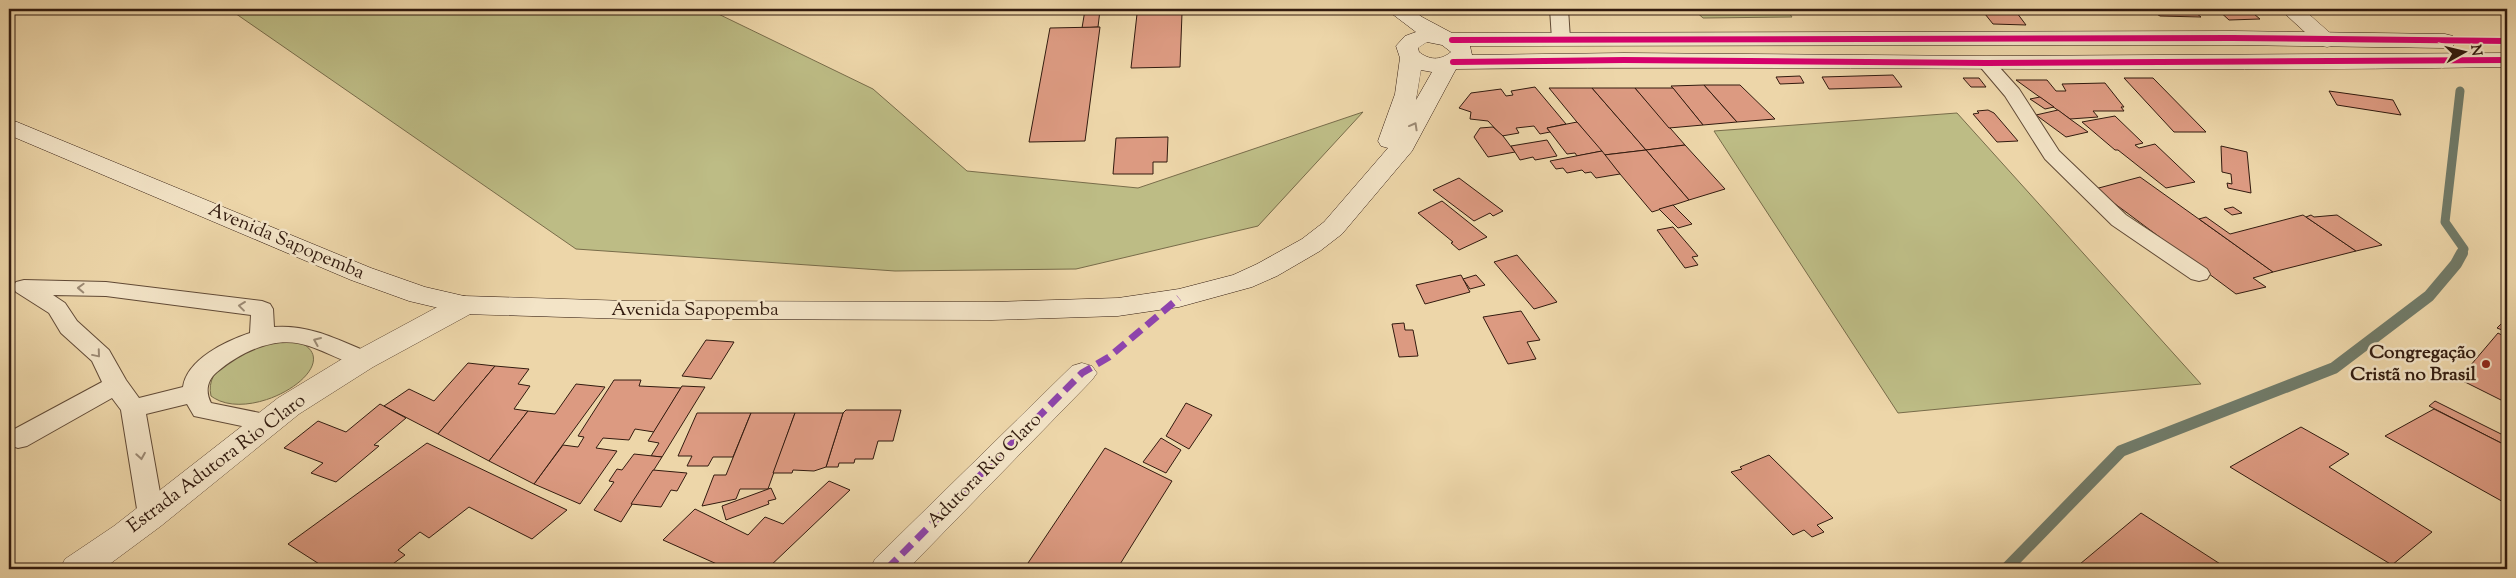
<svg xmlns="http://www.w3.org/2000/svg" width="2516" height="578" font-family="'Sorts Mill Goudy',serif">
	<rect width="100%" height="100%" fill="#edd6a9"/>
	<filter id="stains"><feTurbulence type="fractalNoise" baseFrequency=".004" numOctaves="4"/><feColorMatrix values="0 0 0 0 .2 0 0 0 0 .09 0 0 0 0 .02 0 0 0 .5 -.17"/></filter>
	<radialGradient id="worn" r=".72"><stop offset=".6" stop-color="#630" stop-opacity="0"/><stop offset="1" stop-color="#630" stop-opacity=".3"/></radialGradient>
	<g fill="#bdbc85" stroke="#786c4a">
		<polygon points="229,9 708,9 873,89 967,171 1138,188 1363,112 1258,226 1076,269 895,271 576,249"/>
		<polygon points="1693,9 1786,9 1792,17 1703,18"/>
		<polygon points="1957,113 2201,384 1898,413 1714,131"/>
		<path d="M297,341C353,363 252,427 211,396C204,367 242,350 265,343C275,340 287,342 297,341Z"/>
	</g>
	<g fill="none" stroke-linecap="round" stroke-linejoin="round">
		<polyline stroke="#707a68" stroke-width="9" points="2460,91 2445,222 2464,249 2461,254"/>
		<polyline stroke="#707a68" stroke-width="12" points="2006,569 2121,451 2334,368 2429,296 2456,264 2462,253"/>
	</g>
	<g fill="#dc9a81" stroke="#321b0f">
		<polygon points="1085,9 1182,9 1085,10"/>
		<polygon points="1981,9 2014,9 2026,25 1993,24"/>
		<polygon points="2148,9 2191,9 2201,17 2160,16"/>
		<polygon points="2217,9 2248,9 2260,19 2229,20"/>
		<polygon points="1085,10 1100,10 1098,27 1082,28"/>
		<polygon points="1182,13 1180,67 1131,68 1137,14"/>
		<polygon points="1100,27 1085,141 1029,142 1050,28"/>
		<polygon points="1893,75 1902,87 1829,89 1822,77"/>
		<polygon points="1800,76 1804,83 1780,84 1776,77"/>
		<polygon points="1963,78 1979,78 1986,87 1971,87"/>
		<polygon points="2124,78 2153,78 2206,132 2174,132"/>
		<polygon points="2016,80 2047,80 2056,91 2066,91 2062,84 2105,83 2124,107 2121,107 2124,111 2093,111 2098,117 2070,119"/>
		<polygon points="1704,85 1737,122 1703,125 1671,86"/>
		<polygon points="1704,85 1740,85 1775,119 1737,122"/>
		<polygon points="1535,87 1566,124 1547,128 1550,132 1540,134 1534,126 1516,128 1519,133 1502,136 1488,121 1470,119 1471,112 1459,108 1471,93 1501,89 1506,96 1513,95 1511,91"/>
		<polygon points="1549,88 1592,88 1646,150 1604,155"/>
		<polygon points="1592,88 1635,88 1685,145 1646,150"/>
		<polygon points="1635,88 1673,88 1703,125 1669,128"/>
		<polygon points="2329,91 2393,100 2401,115 2337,105"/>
		<polygon points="2040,97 2054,107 2045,109 2030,99"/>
		<polygon points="1988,110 1994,113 2018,141 1997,142 1973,114 1979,113 1977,111"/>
		<polygon points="2058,110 2070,119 2088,132 2066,137 2036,115"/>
		<polygon points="2115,116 2143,143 2135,145 2139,148 2155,144 2195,182 2166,188 2118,150 2115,150 2082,122"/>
		<polygon points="1577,122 1602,151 1577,156 1575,153 1567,154 1547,128"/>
		<polygon points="1493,127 1503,136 1515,152 1488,157 1474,137 1480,128"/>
		<polygon points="1168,137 1167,162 1153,162 1153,174 1113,174 1116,138"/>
		<polygon points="1547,140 1557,156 1535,160 1533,157 1520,160 1511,146"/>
		<polygon points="1685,145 1725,189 1689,200 1646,150"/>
		<polygon points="2221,146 2247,152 2251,193 2228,188 2227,183 2232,184 2231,174 2222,172"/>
		<polygon points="1646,150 1689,200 1652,212 1604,155"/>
		<polygon points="1602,151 1620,174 1596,178 1591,172 1585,173 1582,170 1567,173 1563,168 1556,169 1550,161"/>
		<polygon points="2140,177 2273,272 2253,278 2266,287 2236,294 2095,189"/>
		<polygon points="1459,178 1503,211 1493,216 1490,213 1474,221 1433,190"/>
		<polygon points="1442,201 1487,237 1459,250 1451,243 1453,242 1418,213"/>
		<polygon points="1673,205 1692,224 1678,228 1659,209"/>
		<polygon points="2233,207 2242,213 2232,215 2224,209"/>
		<polygon points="2303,215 2356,251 2273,272 2199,219 2206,217 2230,234"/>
		<polygon points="2311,215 2314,217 2337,215 2382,245 2356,251 2306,217"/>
		<polygon points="1673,227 1698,256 1692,257 1698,265 1685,268 1657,230"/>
		<polygon points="1517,255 1557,302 1534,309 1494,262"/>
		<polygon points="1461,275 1470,292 1425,304 1416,285"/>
		<polygon points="1476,275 1485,285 1470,289 1463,279"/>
		<polygon points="1521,311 1540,340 1527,342 1536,359 1508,364 1483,317"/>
		<polygon points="2507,318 2507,332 2497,328"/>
		<polygon points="1404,323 1405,330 1413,330 1418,356 1399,357 1392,324"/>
		<polygon points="2498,333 2507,338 2507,403 2459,379"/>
		<polygon points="706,340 734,342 711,379 682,376"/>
		<polygon points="468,363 495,366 438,434 384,406 409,389 434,401"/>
		<polygon points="495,366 529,369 518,384 530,386 514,409 528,411 489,461 438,434"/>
		<polygon points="614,380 641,380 639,386 681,388 654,432 635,429 629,440 603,438 596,448 617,451 580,504 534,484 563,445 578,447 584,437 578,436"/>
		<polygon points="576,384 605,387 534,484 489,461 528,411 555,414"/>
		<polygon points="682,386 705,387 662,457 651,456 659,443 648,441"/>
		<polygon points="2435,401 2507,437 2507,446 2429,406"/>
		<polygon points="1186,403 1212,415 1189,449 1166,436"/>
		<polygon points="380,404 406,418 374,445 379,446 336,482 311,473 323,463 284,448 318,421 346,432"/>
		<polygon points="2434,409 2507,446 2507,504 2385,436"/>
		<polygon points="846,410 901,410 893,441 878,441 873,459 855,459 854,463 839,463 838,467 826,467 843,413"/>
		<polygon points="697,413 751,413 733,457 713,457 708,466 687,466 692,456 678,456"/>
		<polygon points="751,413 795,413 768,489 740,489 736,499 702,506 714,475 726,475"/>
		<polygon points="795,413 843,413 826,467 814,471 793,470 792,473 773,473"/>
		<polygon points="2301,427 2349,454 2329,467 2432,532 2392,565 2230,467"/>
		<polygon points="1161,438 1181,450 1166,473 1143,462"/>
		<polygon points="427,443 567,510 532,539 469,507 429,538 420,532 398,550 405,555 386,569 327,569 288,544"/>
		<polygon points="1105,448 1172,481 1117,569 1024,569"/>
		<polygon points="634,454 662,457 621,522 594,510 614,482 609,481 617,469 622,470"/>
		<polygon points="1769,455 1833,518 1817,525 1824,532 1812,537 1804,530 1793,535 1731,472 1742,469 1740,467"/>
		<polygon points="653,470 687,473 677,491 671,490 661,507 631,504"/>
		<polygon points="829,481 850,490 767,569 728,569 663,540 695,509 748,535 765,517 783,524"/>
		<polygon points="771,488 776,499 768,501 769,504 726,520 722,506"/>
		<polygon points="2141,513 2228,569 2074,569"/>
	</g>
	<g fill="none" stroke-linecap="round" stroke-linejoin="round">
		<defs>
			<g id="service">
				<polygon points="1550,9 1568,9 1570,39 1567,43 1555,43 1552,39"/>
				<polygon points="1986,58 1992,59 2019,89 2059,151 2126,215 2207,269 2210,274 2207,279 2199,281 2191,279 2112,225 2045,159 2005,96 1977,63 1980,59"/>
				<path d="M24,280L106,282L262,301L270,304L273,309L274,327C309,324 339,340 370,353L374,359L370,365L362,367C344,362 327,352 309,346C276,334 241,352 217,372C207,380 205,392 211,403L275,416L278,422L275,428L266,431L194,416L187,404L146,414L164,515L160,522L151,525L142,522L138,515L121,410L112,398L27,446L18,448L9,445V432L102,382L92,361L61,333L49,313L16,292L13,287L16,282ZM53,295L106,296L251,315L250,333C226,341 187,359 183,387L139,398L126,380L109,350L77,321L65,303Z"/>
			</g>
			<polygon id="pedestrian" points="1082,363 1092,366 1097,373 1092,380 908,569 870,569 875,559 1072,366"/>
			<polygon id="minor" points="2280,9 2303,9 2338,40 2335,45 2327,47 2319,45"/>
			<polygon id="tertiary" points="464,296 474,298 478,305 474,312 373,367 299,414 161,526 103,569 60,569 65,559 114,526 278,398 352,353 454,298"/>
			<path id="secondary" d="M1388,9H1411L1422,17L1452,33L2232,31L2445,34L2453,36L2456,41L2453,46L2445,48L2232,45L1470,46L1472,55L1624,53L1986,56L2507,53V67C2157,73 1807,65 1456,69L1412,151L1342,234L1320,251L1277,276L1252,287L1179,307L1118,316L992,320L629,319L464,314L409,301L351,280L9,135V120L17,122L371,268L425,287L464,296L629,301L992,302L1118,298L1179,289L1233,275L1257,264L1302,239L1324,222L1388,148L1381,146L1378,141L1395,94L1400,58L1396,46L1405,36L1416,32L1391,13ZM1427,42L1442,45L1451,52C1440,61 1429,60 1419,52L1418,48ZM1421,70L1432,72L1416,100Z"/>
		</defs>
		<use href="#service" stroke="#614a36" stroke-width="2"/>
		<use href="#pedestrian" stroke="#614a36" stroke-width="1"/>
		<use href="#minor" stroke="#614a36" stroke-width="1"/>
		<use href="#tertiary" stroke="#614a36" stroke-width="1"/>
		<use href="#secondary" stroke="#321b0f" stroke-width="1"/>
		<use href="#service" fill="#f3e4c7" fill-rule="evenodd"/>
		<use href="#pedestrian" fill="#f3e4c7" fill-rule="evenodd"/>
		<use href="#minor" fill="#f3e4c7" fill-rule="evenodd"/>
		<use href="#tertiary" fill="#f3e4c7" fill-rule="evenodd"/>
		<use href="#secondary" fill="#f3e4c7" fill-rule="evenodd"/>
		<polyline stroke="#8e44ad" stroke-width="7" stroke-dasharray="14 7" stroke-linecap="butt" points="887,569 1082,373 1109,357 1179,298"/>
		<defs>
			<g id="cycleway">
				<polyline points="1452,40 2232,38 2507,41"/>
				<polyline points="1453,62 1624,60 1986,63 2507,60"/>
			</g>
		</defs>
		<use href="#cycleway" stroke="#f3e4c7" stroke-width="9"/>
		<use href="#cycleway" stroke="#d6006c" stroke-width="6"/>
	</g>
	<defs><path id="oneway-chevron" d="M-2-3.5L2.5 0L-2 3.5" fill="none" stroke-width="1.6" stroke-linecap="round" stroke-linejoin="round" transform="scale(1.25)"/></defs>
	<g stroke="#9c8a74">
		<use href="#oneway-chevron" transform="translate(1414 126) rotate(-61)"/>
		<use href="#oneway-chevron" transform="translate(81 288) rotate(-178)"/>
		<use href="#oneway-chevron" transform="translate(242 306) rotate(-173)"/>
		<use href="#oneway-chevron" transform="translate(317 341) rotate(-157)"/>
		<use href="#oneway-chevron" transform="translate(97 354) rotate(50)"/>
		<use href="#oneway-chevron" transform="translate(141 456) rotate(81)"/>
	</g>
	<circle fill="#8f2418" stroke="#f3e4c7" stroke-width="2" cx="2486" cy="364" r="5"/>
	<g text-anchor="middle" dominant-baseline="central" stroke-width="5" stroke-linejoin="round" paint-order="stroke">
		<g font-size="19" fill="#321b0f" stroke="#f3e4c7">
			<text transform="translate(286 242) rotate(23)">Avenida Sapopemba</text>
			<text x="695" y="310">Avenida Sapopemba</text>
			<text transform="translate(217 464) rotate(-37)">Estrada Adutora Rio Claro</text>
			<text transform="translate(985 471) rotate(-45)">Adutora Rio Claro</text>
		</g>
		<g font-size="19" font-weight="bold" fill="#321b0f" stroke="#f3e4c7" text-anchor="end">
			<text x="2476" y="353">Congregação<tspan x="2476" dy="22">Cristã no Brasil</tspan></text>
		</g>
	</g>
	<rect width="2516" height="578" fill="none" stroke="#edd6a9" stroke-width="30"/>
	<rect x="10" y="10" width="2496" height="558" fill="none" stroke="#321b0f" stroke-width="2.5"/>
	<rect x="15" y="15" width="2486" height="548" fill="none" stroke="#321b0f"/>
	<g transform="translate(2464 52) rotate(82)" stroke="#f3e4c7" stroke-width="4" paint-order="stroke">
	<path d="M0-4L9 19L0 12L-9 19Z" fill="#321b0f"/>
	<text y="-8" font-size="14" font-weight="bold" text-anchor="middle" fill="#321b0f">N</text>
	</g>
	<rect width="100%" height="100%" filter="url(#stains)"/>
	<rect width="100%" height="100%" fill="url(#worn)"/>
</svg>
